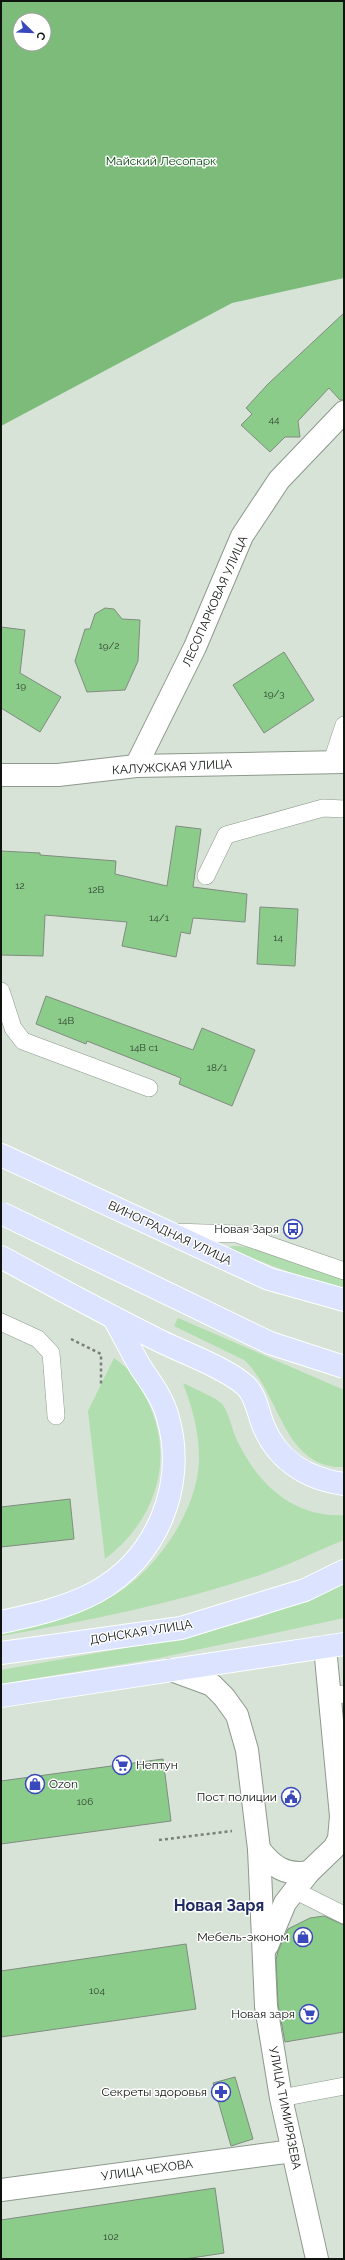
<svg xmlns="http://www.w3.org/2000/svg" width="345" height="2260" font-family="Raleway,sans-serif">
	<rect width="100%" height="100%" fill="#d6e3d6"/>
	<g fill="#b0deae">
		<polygon points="235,1246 247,1247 344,1280 344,1292 224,1248"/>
		<path d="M178,1318L344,1390V1467C283,1469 280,1392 244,1360L174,1326Z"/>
		<path d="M114,1358C133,1372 137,1379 147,1400C176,1459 156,1520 105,1559L88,1411Z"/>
		<path d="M183,1383C192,1388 218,1398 223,1405C230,1416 232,1431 238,1442C258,1485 295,1518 344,1515V1540C316,1551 289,1565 260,1575C176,1603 88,1621 1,1636V1626C32,1619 66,1614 96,1604C148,1585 200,1512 199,1457C199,1431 192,1407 183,1383Z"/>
		<polygon points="344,1583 344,1618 159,1658 1,1684 1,1670 187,1637 258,1618"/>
	</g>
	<path fill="#7cbb7a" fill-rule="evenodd" d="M1,1H344V278L232,303L1,426ZM20,20H44V44H20Z"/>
	<g fill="#8ccc8a" stroke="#808c80">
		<polygon points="344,313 344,400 340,400 329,388 298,421 300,437 285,437 270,452 241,425 252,414 246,408 268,384"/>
		<polygon points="105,608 114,609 122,619 140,620 138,661 125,690 87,692 75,661 85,629 90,629 95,614"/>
		<polygon points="1,627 25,630 20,673 61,697 40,732 1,708"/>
		<polygon points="284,652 314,700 264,733 233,685"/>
		<polygon points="176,826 201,829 193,887 247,894 245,922 193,918 190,934 181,932 176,957 122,946 127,922 45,915 43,956 1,955 1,851 40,853 40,855 116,861 115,874 167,886"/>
		<polygon points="260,907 298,909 295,966 257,964"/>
		<polygon points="46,996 193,1050 202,1028 255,1050 232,1106 179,1084 181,1078 87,1041 86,1044 36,1024"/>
		<polygon points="70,1499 74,1539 1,1547 1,1507"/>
		<polygon points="163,1759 171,1821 1,1844 1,1781"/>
		<polygon points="324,1916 344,1925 344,2032 285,2042 278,2005 276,1960 278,1951 288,1929 310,1918"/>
		<polygon points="186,1944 196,2009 1,2037 1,1971"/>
		<polygon points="235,2077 253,2139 231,2146 213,2083"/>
		<polygon points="215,2188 224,2253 185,2259 1,2259 1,2220"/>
	</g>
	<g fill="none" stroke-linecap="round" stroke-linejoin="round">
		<defs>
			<g id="service">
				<polyline points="332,761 344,725"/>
				<polyline points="206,876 226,835 323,808 344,809"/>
				<polyline points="1,991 13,1028 23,1041 149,1088"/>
				<polyline points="173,1232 237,1234 344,1271"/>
				<polyline points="1,1322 38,1339 51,1353 56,1416"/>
				<polyline points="330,1696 344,1694"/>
				<polyline points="294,1890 344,1915"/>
				<polyline points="281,2098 344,2086"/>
			</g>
			<g id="minor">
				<polyline points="136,766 195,647 242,536 279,480 344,412"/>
				<polyline points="1,775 58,775 136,766 344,762"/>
				<polyline points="1,2190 293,2151"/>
			</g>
			<g id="tertiary">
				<polyline points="171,1670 212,1685 224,1697 237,1715 247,1750 259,1849 266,2006 281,2098 317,2259"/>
				<path d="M259,1849C273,1867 286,1876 309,1872"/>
				<polyline points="267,1946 285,1903 309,1872 334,1848 339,1839 341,1816 325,1647"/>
			</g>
			<g id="primary">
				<polyline points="1,1155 269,1279 344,1300"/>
				<path d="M1,1257C54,1286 106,1314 160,1341C184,1353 226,1368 246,1386C256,1396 258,1412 263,1425C277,1460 307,1479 344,1484"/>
				<path d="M1,1622C34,1615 66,1608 96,1592C157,1558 187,1485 168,1418C163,1399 152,1384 141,1368C131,1351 123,1334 113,1317"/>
				<polyline points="1,1653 181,1628 305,1590 344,1571"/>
				<polyline points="1,1696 344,1644"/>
			</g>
		</defs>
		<use href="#service" stroke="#8e998d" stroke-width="18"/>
		<use href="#minor" stroke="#8e998d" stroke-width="24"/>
		<use href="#tertiary" stroke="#8e998d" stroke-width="24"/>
		<use href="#primary" stroke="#fff" stroke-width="24"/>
		<g stroke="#788178" stroke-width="2.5" stroke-dasharray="3 3" stroke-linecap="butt">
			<polyline points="71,1339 101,1354 101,1384"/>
			<polyline points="159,1840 232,1831"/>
		</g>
		<use href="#service" stroke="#fff" stroke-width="17"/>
		<use href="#minor" stroke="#fff" stroke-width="22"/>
		<use href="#tertiary" stroke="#fff" stroke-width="22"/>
		<use href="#primary" stroke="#dbe3ff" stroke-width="22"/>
		<defs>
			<polyline id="primary-bridge" points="1,1213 270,1343 344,1367"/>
		</defs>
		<use href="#primary-bridge" stroke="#fff" stroke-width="24" stroke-linecap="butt"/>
		<use href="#primary-bridge" stroke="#dbe3ff" stroke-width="22"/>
	</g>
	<defs>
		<symbol id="bus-ring" viewBox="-11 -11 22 22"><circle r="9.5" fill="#fff" stroke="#3949bb" stroke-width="1.5"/><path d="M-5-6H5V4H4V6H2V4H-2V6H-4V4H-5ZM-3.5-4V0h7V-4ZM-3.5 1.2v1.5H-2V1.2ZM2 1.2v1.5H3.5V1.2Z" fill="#3949bb"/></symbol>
		<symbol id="supermarket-ring" viewBox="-11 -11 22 22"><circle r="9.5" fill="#fff" stroke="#3949bb" stroke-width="1.5"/><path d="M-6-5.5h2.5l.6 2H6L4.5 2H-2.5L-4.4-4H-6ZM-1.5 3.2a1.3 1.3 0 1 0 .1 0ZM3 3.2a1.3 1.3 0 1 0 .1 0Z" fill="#3949bb"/></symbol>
		<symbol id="shop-ring" viewBox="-11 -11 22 22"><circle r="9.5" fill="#fff" stroke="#3949bb" stroke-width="1.5"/><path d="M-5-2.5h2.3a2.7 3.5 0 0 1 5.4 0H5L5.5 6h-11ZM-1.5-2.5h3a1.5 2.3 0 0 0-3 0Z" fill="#3949bb"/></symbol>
		<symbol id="civic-ring" viewBox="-11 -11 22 22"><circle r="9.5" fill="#fff" stroke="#3949bb" stroke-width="1.5"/><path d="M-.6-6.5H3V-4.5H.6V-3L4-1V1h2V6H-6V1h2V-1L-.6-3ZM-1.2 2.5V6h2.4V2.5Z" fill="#3949bb"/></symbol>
		<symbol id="pharmacy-ring" viewBox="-11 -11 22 22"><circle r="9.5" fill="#fff" stroke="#3949bb" stroke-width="1.5"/><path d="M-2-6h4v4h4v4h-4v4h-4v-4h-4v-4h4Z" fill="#3949bb"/></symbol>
	</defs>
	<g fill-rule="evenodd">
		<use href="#bus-ring" x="282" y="1218" width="22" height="22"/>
		<use href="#supermarket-ring" x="111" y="1754" width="22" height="22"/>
		<use href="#shop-ring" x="24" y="1773" width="22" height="22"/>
		<use href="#civic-ring" x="280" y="1786" width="22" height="22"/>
		<use href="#shop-ring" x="292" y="1926" width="22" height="22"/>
		<use href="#supermarket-ring" x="298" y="2003" width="22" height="22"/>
		<use href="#pharmacy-ring" x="210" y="2081" width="22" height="22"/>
	</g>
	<g text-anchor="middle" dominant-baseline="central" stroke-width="3" stroke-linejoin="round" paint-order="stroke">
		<g font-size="10" fill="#2e422e">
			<text x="274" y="419">44</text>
			<text x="109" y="645">19/2</text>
			<text x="21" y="685">19</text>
			<text x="274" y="693">19/3</text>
			<text x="20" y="885">12</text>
			<text x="96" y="889">12В</text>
			<text x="159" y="917">14/1</text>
			<text x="278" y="937">14</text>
			<text x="66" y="1020">14В</text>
			<text x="144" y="1047">14В с1</text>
			<text x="217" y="1067">18/1</text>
			<text x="85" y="1801">106</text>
			<text x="97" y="1990">104</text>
			<text x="111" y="2236">102</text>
		</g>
		<g font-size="12" fill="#014908" stroke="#fff">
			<text x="161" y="161">Майский Лесопарк</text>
		</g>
		<g font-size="12" fill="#0f140f" stroke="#fff">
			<text transform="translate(215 601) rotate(-66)">ЛЕСОПАРКОВАЯ УЛИЦА</text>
			<text transform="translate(172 767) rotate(-3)">КАЛУЖСКАЯ УЛИЦА</text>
			<text transform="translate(170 1233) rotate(25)">ВИНОГРАДНАЯ УЛИЦА</text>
			<text transform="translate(141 1632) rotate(-9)">ДОНСКАЯ УЛИЦА</text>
			<text transform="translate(285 2108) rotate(79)">УЛИЦА ТИМИРЯЗЕВА</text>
			<text transform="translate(147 2170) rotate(-8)">УЛИЦА ЧЕХОВА</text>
		</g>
		<g font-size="12" fill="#0f140f" stroke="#fff" text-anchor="end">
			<text x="279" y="1229">Новая Заря</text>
			<text x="136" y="1765" text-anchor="start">Нептун</text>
			<text x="49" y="1784" text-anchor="start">Ozon</text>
			<text x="277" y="1797">Пост полиции</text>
			<text x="289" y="1937">Мебель-эконом</text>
			<text x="295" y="2014">Новая заря</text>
			<text x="207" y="2092">Секреты здоровья</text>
		</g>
		<g font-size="16" font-weight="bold" fill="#202b63" stroke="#fff">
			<text x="219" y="1905">Новая Заря</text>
		</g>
	</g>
	<rect width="345" height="2260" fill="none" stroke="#0f140f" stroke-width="4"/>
	<g transform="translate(32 32) rotate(113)"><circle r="19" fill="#ffffff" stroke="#9fa19f"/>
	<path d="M0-3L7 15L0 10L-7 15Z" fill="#3949bb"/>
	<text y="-6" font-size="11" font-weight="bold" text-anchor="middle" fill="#0f140f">С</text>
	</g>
</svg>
